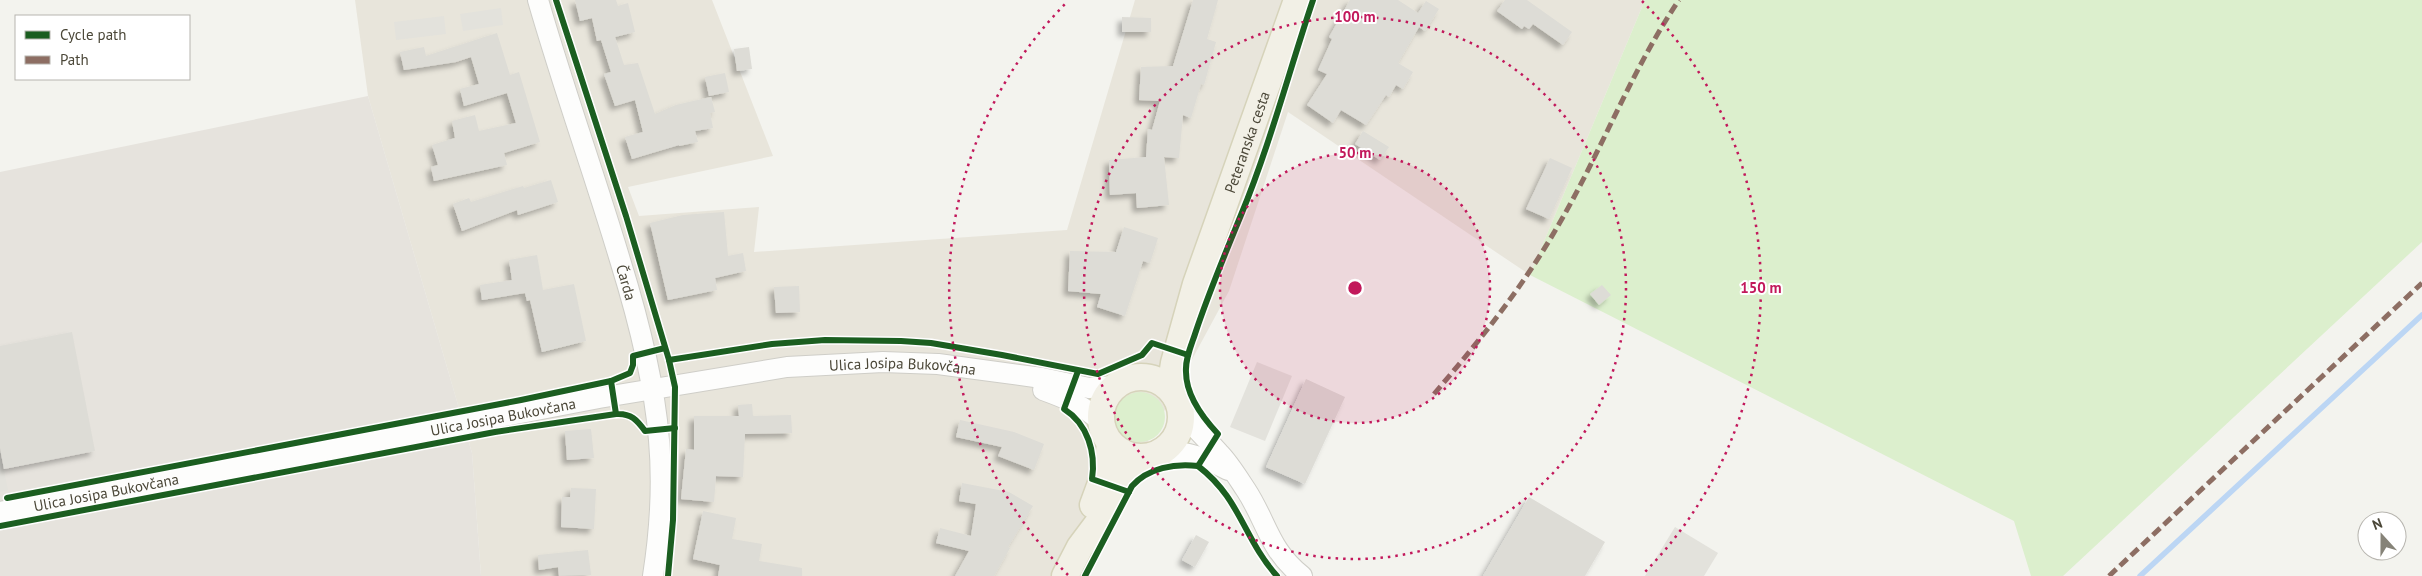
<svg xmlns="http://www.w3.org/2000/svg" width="2422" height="576" font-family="'PT Sans',sans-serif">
	<defs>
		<filter id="shadow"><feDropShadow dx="-4.5" dy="4.5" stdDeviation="2.5" flood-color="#0004"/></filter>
	</defs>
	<rect width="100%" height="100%" fill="#f3f3ee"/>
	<polygon fill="#e8e5db" points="355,0 712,0 773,156 628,187 639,216 759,207 754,252 1067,230 1135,0 1645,0 1530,275 1288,112 1229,291 1075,576 481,576 472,453 368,96"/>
	<polygon fill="#e6e3dd" points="368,96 472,453 481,576 0,576 0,172"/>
	<g fill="#dcefcd">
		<polygon points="1645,0 2422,0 2422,242 2063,576 2031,576 2014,521 1530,275"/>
		<circle cx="1140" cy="417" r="25"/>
	</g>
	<g fill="#e3e2dc">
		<polygon points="501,8 503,25 463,31 460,14"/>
		<polygon points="444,16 446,34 396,40 394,22"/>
		<polygon points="1257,362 1292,376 1265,441 1230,427"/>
		<polygon points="0,450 8,490 0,492"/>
		<polygon points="1675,527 1718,553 1704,576 1645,576"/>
	</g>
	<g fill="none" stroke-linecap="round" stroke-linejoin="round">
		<polyline stroke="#bcd6f4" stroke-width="5.5" points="2140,576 2422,315"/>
	</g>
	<g fill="#dddcd6" filter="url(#shadow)">
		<polygon points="575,0 616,0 618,6 628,3 635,32 615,37 624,65 638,63 655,114 676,105 711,97 715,112 710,113 713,128 695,131 698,142 679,146 679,145 632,159 625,137 643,132 635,100 615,106 604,74 611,72 601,40 597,41 592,18 580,21"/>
		<polygon points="1193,0 1218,0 1207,39 1216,42 1204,85 1201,84 1191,118 1183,115 1179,158 1164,157 1169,205 1137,208 1136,193 1110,195 1109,160 1146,157 1148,129 1152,130 1160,101 1139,100 1141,67 1173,66"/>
		<polygon points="1350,0 1398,0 1418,13 1426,1 1439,9 1425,31 1419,27 1398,63 1413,72 1403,89 1396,85 1389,97 1386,95 1366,125 1341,110 1333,123 1307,105 1327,74 1318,70 1332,39 1329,37"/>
		<polygon points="1505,0 1527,0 1572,32 1563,45 1533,24 1529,29 1524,26 1522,29 1497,11"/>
		<polygon points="1122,17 1151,18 1151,32 1122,32"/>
		<polygon points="497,33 510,75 519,72 540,142 504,153 507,165 434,181 431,167 438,165 432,145 455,138 452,121 475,115 479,131 516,123 507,93 464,106 460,89 479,84 471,57 456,62 404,70 400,52 424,47 426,56"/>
		<polygon points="749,47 752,69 737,71 734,49"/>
		<polygon points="725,73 729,92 709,96 705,77"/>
		<polygon points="1363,131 1389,147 1380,160 1355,144"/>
		<polygon points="1550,158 1572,168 1549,219 1526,209"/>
		<polygon points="551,180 558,202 518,215 517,210 462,231 453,204 469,198 471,202 523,186 524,188"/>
		<polygon points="724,212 728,256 743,253 746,271 715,278 717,290 668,300 650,223 683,215"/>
		<polygon points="1124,227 1158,238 1150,263 1143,261 1125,316 1097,307 1101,294 1068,291 1070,251 1116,252"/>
		<polygon points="537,255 543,290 574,284 586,341 542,352 530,300 527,301 525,293 482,300 480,285 512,280 509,260"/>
		<polygon points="1602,285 1611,295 1599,305 1590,294"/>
		<polygon points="799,286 800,312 776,313 774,287"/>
		<polygon points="72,332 95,451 4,469 0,448 0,346"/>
		<polygon points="1306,379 1345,397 1305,484 1266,467"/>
		<polygon points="752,404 753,416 791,415 792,433 745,434 743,477 716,476 714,502 681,499 686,449 694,450 694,416 739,416 738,405"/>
		<polygon points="960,420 1014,432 1044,444 1034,470 998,456 1002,447 956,437"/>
		<polygon points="591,429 594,458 567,460 565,431"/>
		<polygon points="962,483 1009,492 1033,506 1008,547 1010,548 994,576 955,576 969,551 936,543 940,528 971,536 976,504 959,501"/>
		<polygon points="571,488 596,489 594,529 561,527 562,497 570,497"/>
		<polygon points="1529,497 1605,542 1585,576 1483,576"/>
		<polygon points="703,511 736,518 732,539 762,544 759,561 802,568 802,576 718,576 720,565 693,559"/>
		<polygon points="1196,535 1209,542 1195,567 1182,560"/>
		<polygon points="588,550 591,575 559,576 558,567 539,570 538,555"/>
	</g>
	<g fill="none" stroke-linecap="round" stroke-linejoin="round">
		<defs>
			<g id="minor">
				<path id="s1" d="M538,0C563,87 594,173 620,260C638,318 654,379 659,440C663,486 660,531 653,576"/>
				<path d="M1043,390C1065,398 1083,405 1100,421"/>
				<path d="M1181,410C1192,426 1206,438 1219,453C1229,463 1238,478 1246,490C1267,522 1269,550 1302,576"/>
				<path d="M1160,452C1187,450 1205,458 1228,470"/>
				<path id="s2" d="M0,512L599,398L787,367L883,362L938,364L1042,378L1089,388L1115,386"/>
			</g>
			<g id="major">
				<circle cx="1141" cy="417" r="40"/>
				<path id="s3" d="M1174,394L1172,376L1174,363L1196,284L1297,0"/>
				<polyline points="1093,505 1107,467 1110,444"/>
				<polyline points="1065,576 1080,547 1101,519 1116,489 1139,458"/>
			</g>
		</defs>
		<use href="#minor" stroke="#cfcec8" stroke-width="22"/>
		<use href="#major" stroke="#d6d3ba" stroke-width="29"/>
		<use href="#minor" stroke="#fdfdfc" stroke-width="20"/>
		<use href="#major" stroke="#f2f0e6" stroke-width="26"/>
		<g stroke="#8d6e63" stroke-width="5" stroke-dasharray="10 5" stroke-linecap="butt">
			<path d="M1434,394C1481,339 1523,287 1559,224C1602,150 1631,71 1679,0"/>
			<polyline points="2109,576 2422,283"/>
		</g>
		<defs>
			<g id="cycleway">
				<polyline points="556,0 626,216 669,360 675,387 673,520 668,576"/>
				<polyline points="669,360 772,344 825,340 901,341 931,343 1002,355 1098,374 1142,355 1152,343 1188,355"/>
				<path d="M1078,371L1064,409C1088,424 1096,453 1092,479L1129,492"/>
				<path d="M611,381L616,414C631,413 637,420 645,431L675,428"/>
				<path d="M1198,466C1241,499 1243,538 1277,576"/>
				<polyline points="7,498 521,400 611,381 630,373 633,365 633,356 665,348"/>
				<polyline points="0,526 495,432 616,414"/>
				<path d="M1085,576L1132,486C1148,468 1175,463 1198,466L1218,434C1203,418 1186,395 1186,372C1185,358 1192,344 1196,331C1209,292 1225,254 1241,215C1270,145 1289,71 1313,0"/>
			</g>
		</defs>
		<use href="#cycleway" stroke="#fff" stroke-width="9"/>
		<use href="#cycleway" stroke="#1b5e20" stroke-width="6"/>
	</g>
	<circle cx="1355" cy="288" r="135" fill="#c2185b" fill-opacity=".12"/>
	<g fill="none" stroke="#c2185b" stroke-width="2.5" stroke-dasharray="2.5 5">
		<circle cx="1355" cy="288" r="135"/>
		<circle cx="1355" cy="288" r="271"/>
		<path d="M1068 575A406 406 0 0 1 1068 1M1642 1A406 406 0 0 1 1642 575"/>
	</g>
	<g text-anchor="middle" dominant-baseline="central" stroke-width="4" stroke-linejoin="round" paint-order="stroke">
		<g font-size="15" fill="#4b4738" stroke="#fff">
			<text stroke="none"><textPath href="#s3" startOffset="264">Peteranska cesta</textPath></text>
			<text stroke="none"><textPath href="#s1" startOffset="296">Čarda</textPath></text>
			<text stroke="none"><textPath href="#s2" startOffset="916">Ulica Josipa Bukovčana</textPath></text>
			<text stroke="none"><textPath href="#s2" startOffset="512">Ulica Josipa Bukovčana</textPath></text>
			<text stroke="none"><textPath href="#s2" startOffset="108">Ulica Josipa Bukovčana</textPath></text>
		</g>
	</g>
	<circle cx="1355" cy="288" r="8" fill="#c2185b" stroke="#fff" stroke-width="2.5"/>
	<g font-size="15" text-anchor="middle" font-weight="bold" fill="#c2185b" stroke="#fff" stroke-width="4" stroke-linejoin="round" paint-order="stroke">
		<text x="1355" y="22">100 m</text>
		<text x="1355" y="158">50 m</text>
		<text x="1761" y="293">150 m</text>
	</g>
	<rect x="15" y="15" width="175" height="65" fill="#ffffff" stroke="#b7b5af"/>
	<rect x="25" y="31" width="25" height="8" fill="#1b5e20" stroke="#b7b5af"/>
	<text x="60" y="40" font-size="15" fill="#4b4738">Cycle path</text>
	<rect x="25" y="56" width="25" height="8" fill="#8d6e63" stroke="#b7b5af"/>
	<text x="60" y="65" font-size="15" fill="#4b4738">Path</text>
	<g transform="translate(2382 536) rotate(339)"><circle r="24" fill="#ffffff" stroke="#b7b5af"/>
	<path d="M0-4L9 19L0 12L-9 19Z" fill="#868378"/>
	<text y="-8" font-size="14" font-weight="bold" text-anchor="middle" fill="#4b4738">N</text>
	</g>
</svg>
